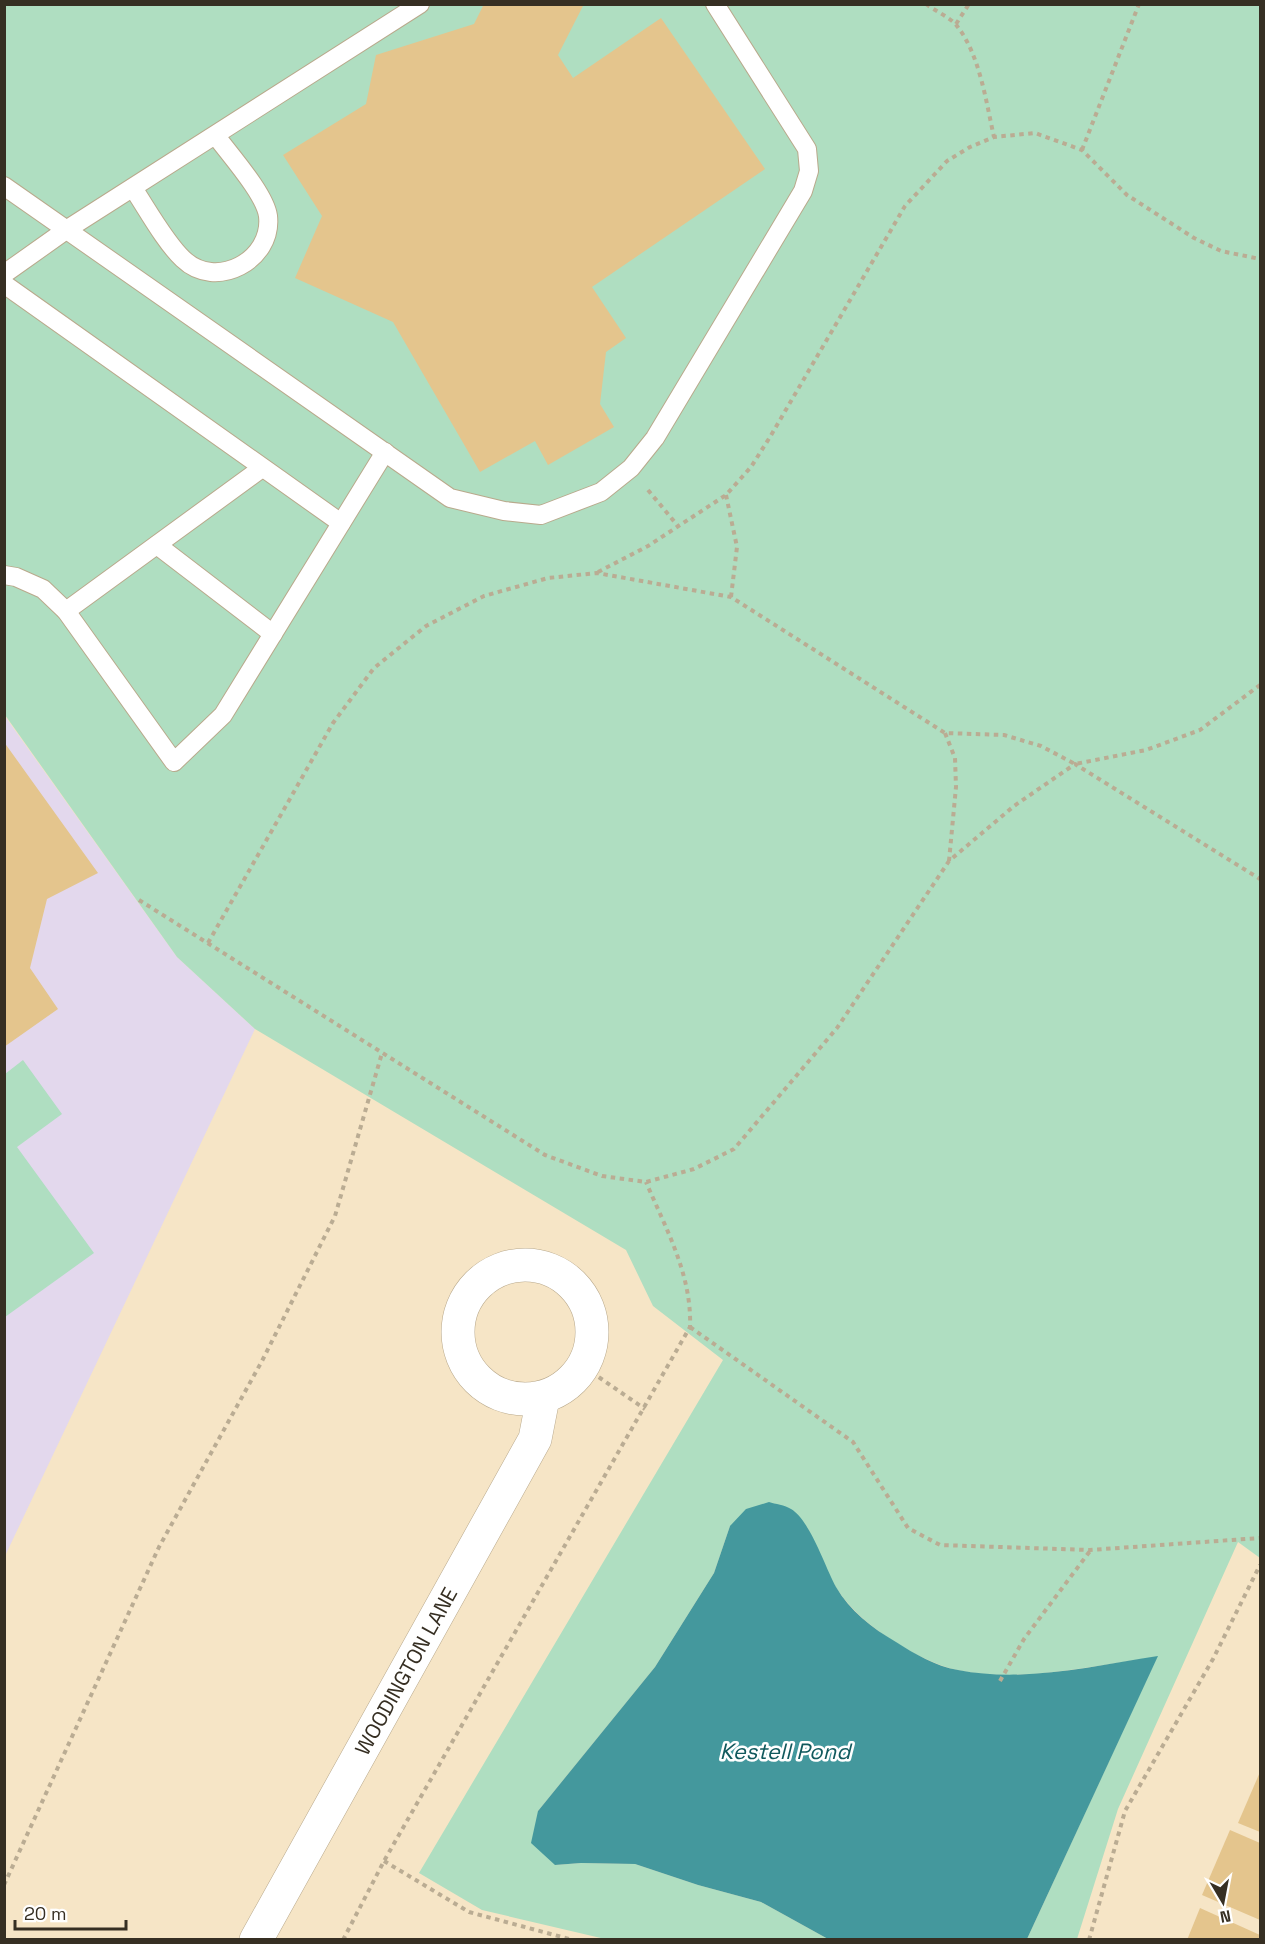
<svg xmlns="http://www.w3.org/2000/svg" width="1265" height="1944" font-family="'Space Grotesk',sans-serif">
	<rect width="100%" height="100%" fill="#f6e5c6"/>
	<polygon fill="#e3d8ed" points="4,715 177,957 255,1029 5,1556"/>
	<g fill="#afdec1">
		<path d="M4,5H1260V1558L1238,1542L1118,1809L1077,1939H1027L1157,1657C1095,1665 1018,1684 957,1670C936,1665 916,1655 898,1644C874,1629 853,1613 837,1589C825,1570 817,1547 807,1527L730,1526L714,1573L655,1667L538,1811L555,1865L581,1863L635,1864L698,1885L761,1902L828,1939H605L482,1910L419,1873L723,1360L653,1306L626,1250L255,1029L177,957L5,715Z"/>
		<polygon points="23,1060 62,1114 17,1147 94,1253 5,1317 5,1074"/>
	</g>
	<path fill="#44989d" d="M769,1502C775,1504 785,1505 791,1509C810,1520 825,1567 836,1587C850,1611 872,1628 896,1642C915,1654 935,1666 958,1670C1024,1683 1092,1666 1158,1656L1027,1939H828L761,1902L698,1885L635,1864L581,1863L555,1865L531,1843L538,1811L655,1667L714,1573L730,1526L746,1509Z"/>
	<g fill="#e4c58d">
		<polygon points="484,4 584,4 558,55 573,78 661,18 765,169 592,287 626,338 606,352 600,404 614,427 548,465 535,441 480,472 393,322 295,278 322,216 283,155 366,104 376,55 474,24"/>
		<polygon points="4,742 98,873 47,899 30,968 58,1009 4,1047"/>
		<polygon points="1260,1772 1260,1832 1238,1823"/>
		<polygon points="1230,1830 1260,1843 1260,1920 1202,1895"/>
		<polygon points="1200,1908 1260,1935 1260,1940 1187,1940"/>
	</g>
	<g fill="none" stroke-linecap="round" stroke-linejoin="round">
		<defs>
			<g id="lane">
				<polyline points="4,186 450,498 504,511 541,515 601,492 631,468 655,438 803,191 809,171 807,149 715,4"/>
				<path d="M133,188C147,209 165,242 183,259C216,291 273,260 268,216C265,194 230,155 216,136"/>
				<polyline points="4,274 66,230 420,4"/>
				<polyline points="4,284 341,523"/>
				<polyline points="157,545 273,634"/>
				<polyline points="4,575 16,577 43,589 66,611 174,762 223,715 385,452"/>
				<polyline points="66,611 262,468"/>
			</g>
			<g id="street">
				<circle cx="525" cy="1332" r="67"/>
				<polyline points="256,1940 535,1439 543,1398"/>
			</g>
		</defs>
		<use href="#lane" stroke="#b9a98c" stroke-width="20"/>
		<use href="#street" stroke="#b9a98c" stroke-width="34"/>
		<g stroke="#baac93" stroke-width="4" stroke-dasharray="4.5 4.5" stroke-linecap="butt">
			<path d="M926,4C935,11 950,17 957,26C980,55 986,102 994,137"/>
			<polyline points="956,24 969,4"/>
			<polyline points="1082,150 1139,4"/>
			<polyline points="648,490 678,526"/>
			<polyline points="726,495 737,547 731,597"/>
			<polyline points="598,572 648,546 726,495 751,467 770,437 905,206 947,161 970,147 994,137 1035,133 1082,150 1127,195 1194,238 1221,251 1260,259"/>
			<polyline points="945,733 955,758 956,787 949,861"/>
			<polyline points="139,900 545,1155 602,1176 646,1182 694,1169 734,1149 837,1028 949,861 1014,806 1075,764 1260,879"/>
			<polyline points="208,943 333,723 374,668 426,626 484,596 548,578 597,573 731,597 945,733 1004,735 1041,746 1075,764 1146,750 1200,730 1260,685"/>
			<polyline points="690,1327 853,1442 908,1528 940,1545 1090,1550 1260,1538"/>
			<polyline points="584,1367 645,1409"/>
			<polyline points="1000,1681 1024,1639 1090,1551"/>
			<polyline points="384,1861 469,1912 573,1940"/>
			<polyline points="4,1885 159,1547 262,1361 335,1216 382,1053"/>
			<path d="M343,1940L384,1861L690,1327C692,1275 666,1229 646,1182"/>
			<polyline points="1089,1940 1125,1811 1213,1659 1260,1565"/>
		</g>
		<use href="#lane" stroke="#fff" stroke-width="18"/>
		<use href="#street" stroke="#fff" stroke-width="33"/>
	</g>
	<g text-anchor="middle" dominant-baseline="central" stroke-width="5" stroke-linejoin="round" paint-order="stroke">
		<g font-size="21" fill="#362f23" stroke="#fff">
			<text transform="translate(406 1671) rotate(-61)">WOODINGTON LANE</text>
		</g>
		<g font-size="22" font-style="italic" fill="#11595d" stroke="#fff">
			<text x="785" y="1751">Kestell Pond</text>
		</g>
	</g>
	<rect width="1265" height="1944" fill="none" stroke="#362f23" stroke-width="12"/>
	<g transform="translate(1223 1902) rotate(170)" stroke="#ffffff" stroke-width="4.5" paint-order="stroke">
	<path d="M0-4.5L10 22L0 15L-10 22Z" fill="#362f23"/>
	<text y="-9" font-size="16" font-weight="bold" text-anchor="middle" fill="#362f23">N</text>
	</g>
	<path d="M15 1920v9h111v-9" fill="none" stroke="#362f23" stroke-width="3"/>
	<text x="24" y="1920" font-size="18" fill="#362f23" stroke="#ffffff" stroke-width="4.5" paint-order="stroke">20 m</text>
</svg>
